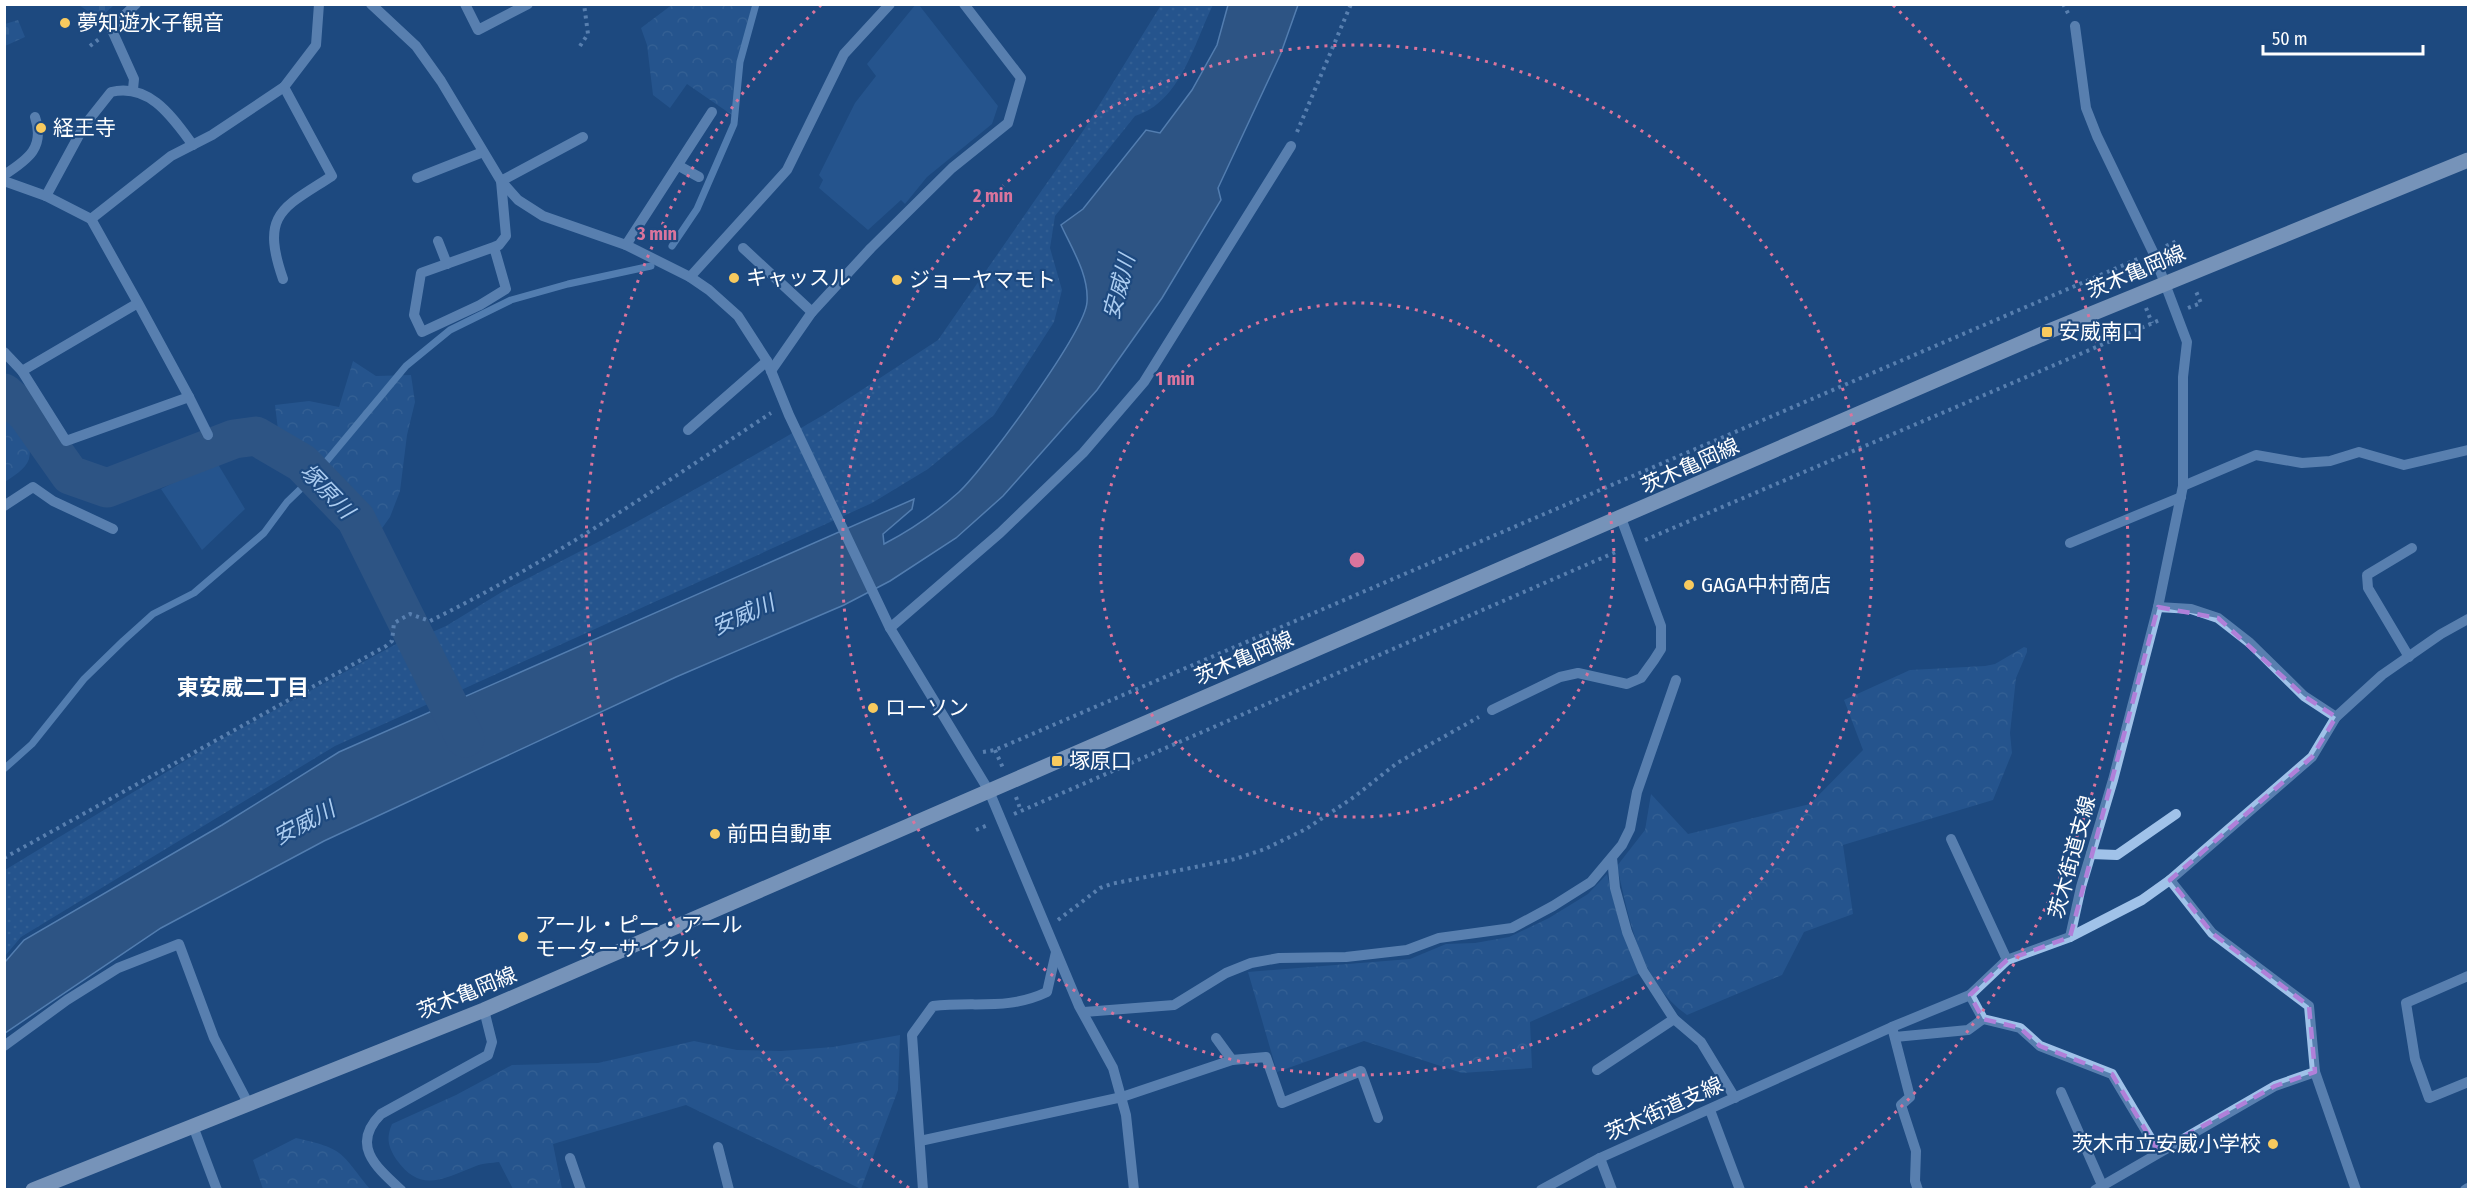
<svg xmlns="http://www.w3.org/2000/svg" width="2473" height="1194" font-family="'Fira Sans Condensed','Noto Sans JP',sans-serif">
	<defs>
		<pattern id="grass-dots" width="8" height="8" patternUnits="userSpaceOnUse" patternTransform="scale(1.5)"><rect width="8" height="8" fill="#2f639d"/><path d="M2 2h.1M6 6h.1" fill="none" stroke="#4e7aac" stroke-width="1.8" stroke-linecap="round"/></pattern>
		<pattern id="forest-crowns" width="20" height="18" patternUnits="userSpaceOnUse" patternTransform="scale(1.5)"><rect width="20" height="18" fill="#2f639d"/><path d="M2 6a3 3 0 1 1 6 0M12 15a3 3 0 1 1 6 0" fill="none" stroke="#4e7aac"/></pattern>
		<pattern id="cemetery-stones" width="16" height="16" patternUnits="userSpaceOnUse" patternTransform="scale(1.5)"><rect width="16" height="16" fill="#2f639d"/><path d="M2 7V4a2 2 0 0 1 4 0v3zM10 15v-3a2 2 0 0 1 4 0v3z" fill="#4e7aac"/></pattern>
	</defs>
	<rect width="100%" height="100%" fill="#1d497f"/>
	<g fill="url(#grass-dots)">
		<path d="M1161,5H1213C1194,43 1181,102 1135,116L1055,216L1050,248L1062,290L1054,322L994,415L928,469L872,503L450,695L423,636L446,626L505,590L633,524L715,478L825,414L938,340L1085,128Z"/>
		<polygon points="403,622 437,700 335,746 21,937 5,956 5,870 211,745 398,643"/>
	</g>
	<g fill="url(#forest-crowns)">
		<polygon points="673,4 752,5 738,63 732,115 687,84 670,108 653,95 647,45 641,28"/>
		<path d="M353,361L376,376L411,375L415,402L407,435L400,491L390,517L375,538C352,497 317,465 279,438L275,405L309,401L339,407Z"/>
		<path d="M4,405C17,416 34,441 29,459C25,470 13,476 5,482Z"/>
		<path d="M2024,647L2027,648V652L2016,678L2010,733L2012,753L1993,800L1843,845L1853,914L1804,932L1782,975L1687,1015C1640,982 1629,919 1617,866L1645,830L1651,794L1688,834L1810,804L1863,750L1844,700L1910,670L1985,666L1995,664Z"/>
		<polygon points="1607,874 1621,930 1640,973 1530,1022 1532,1068 1462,1073 1364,1041 1277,1072 1248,972 1410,959 1446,944 1475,943 1509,937 1549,918 1588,894"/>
		<path d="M900,1035L898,1090L861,1189L686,1105L553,1144L562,1189H513L499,1162C492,1163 483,1163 476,1166C442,1179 421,1194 396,1159C388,1146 386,1138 392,1124L456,1095L512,1065L598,1063L694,1041L737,1050L781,1051L833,1047Z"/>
		<path d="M296,1138C345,1149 340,1152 370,1189H263L253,1160Z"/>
	</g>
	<g fill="url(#cemetery-stones)">
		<polygon points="79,5 114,5 99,19"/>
		<polygon points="18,20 25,37 5,46 5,24"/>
	</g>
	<g fill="#2f639d">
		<polygon points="916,4 919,5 998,106 992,124 927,177 905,204 901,200 868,230 819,188 823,180 819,175 855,103 876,76 867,64"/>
		<polygon points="216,461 245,509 202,550 161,489"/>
	</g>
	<path fill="#41628a" stroke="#93bdea" stroke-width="1.5" d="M1228,5H1298L1281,53L1218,188L1221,200L1162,298L1097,390L1003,496L956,538L890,581L844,605L676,677L324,841L161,928L5,1033V962L24,940L222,825L339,752L914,499L912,509L883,534L884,544C909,531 938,511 959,492C984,469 1085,332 1087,302C1089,275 1072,249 1061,225L1083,209L1146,130L1160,133L1192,90L1217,45Z"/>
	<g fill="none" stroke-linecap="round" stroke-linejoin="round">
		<g stroke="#93bdea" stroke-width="7">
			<polyline points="672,246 697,209 734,124 740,62 756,4"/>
			<polyline points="4,769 32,744 84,679 123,641 153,614 194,593 264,533 287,502 315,475 406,366 450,330 511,300 568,284 651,266"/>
		</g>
		<polyline stroke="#41628a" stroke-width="39" points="4,393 27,414 70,475 107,488 234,439 256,436 302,463 356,519 465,738"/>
		<g stroke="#a0c2e9" stroke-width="4" stroke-dasharray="3 4.5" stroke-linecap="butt">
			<polyline points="2063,4 2069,15"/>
			<polyline points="90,46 99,39"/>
			<polyline points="580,46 588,34 584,4"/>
			<polyline points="1297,132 1351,4"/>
			<polyline points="2166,246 2177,241 2184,260"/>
			<polyline points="2129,263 2135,279"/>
			<polyline points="2146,308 2152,323"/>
			<polyline points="2188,308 2201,303 2195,289"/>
			<polyline points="1645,540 2162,319"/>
			<polyline points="995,750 1003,768"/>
			<polyline points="983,752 995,750 2140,258"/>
			<polyline points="1016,797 1021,811"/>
			<polyline points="1014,814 1618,551"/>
			<polyline points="976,830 988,825"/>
			<path d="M4,858L386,646L392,641L394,623L410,614L430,621C550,562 660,486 771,413"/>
			<polyline points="1058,920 1100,888 1111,884 1235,859 1265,849 1306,829 1354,797 1397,763 1479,717"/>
		</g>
		<g stroke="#a0c2e9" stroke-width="10">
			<polyline points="371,4 416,46 441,81 501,181 518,200 543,216 626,245 690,277 709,290 738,316 767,361 789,415 890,628 989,791 1079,1006 1113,1068 1126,1115 1134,1190"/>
			<polyline points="465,4 478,30 528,4"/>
			<polyline points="133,89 134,79 111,28 136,4"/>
			<polyline points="679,166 699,177"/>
			<path d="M4,175C29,159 45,147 35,117"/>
			<polyline points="417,178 483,152"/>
			<polyline points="4,181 46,196 91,219 171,156 212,135 284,87 316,45 319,4"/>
			<path d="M46,196L84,126L111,92C150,83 172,117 193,145"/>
			<polyline points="91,219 138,303 22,371 66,441 189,397 138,303"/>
			<polyline points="438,241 447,264"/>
			<polyline points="626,245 712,112"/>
			<polyline points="494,247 506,289 480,305 422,332 414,315 421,273 494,247 499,245 506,236 501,181 583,137"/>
			<polyline points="743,248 812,312"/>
			<polyline points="690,277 787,170 844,54 890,4"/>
			<path d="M283,279C260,213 283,208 332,176L284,87"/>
			<polyline points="4,352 22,371"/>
			<polyline points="771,371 812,312 871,248 952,168 1008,123 1021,78 964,4"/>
			<polyline points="189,397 208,435"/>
			<polyline points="688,430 767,361"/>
			<polyline points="2183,486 2256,455 2302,463 2330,461 2359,452 2404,465 2468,450"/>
			<polyline points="4,506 33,487 53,501 113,529"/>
			<polyline points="2070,543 2181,497"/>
			<polyline points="2158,607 2191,609 2218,618 2250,643 2304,696 2336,717"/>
			<polyline points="890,628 1000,533 1083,453 1144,382 1291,146"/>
			<polyline points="2409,657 2368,588 2367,575 2412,548"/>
			<polyline points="1492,710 1560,677 1578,673 1627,684 1641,678 1654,660 1661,649 1661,626 1621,518"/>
			<polyline points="1951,839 2007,960"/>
			<polyline points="2091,854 2117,855 2176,814"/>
			<polyline points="1612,858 1615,888 1627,932 1643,971 1674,1019 1701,1042 1735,1098"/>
			<polyline points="2170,880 2312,757 2336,717 2382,675 2441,634 2468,619"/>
			<polyline points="2070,937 2142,900 2170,880 2212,933 2309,1006 2315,1072 2356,1190"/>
			<polyline points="2468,976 2406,1003 2415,1059 2429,1098 2468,1082"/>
			<polyline points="1970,995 1983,1019 2020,1028 2040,1046 2112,1074 2158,1151"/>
			<polyline points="1084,1012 1174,1005 1226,973 1251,963 1279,958 1346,957 1407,950 1439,938 1512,928 1553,906 1591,882 1622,845 1630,829 1637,792 1676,680"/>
			<polyline points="1892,1027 1910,1097 1901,1105 1916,1151 1915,1181 1918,1190"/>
			<polyline points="1895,1037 1968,1030 1983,1019"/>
			<polyline points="1216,1038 1232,1060"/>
			<polyline points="4,1046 67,1000 118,968 179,944 214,1038 248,1103"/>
			<polyline points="1597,1070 1674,1019"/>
			<polyline points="2061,1092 2102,1185"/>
			<polyline points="1710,1110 1740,1190"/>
			<polyline points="193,1126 217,1190"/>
			<polyline points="920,1141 1122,1097 1232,1060 1266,1057 1282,1103 1361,1071 1378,1118"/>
			<polyline points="718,1147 729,1190"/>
			<polyline points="570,1158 581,1190"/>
			<polyline points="1600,1158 1612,1190"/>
			<path d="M401,1190C376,1167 350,1145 381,1114L488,1055L492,1042L484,1010"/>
			<path d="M923,1190L912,1035L933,1006C974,1001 1007,1011 1047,992L1056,952"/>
			<polyline points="1541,1190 1600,1158 1892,1027 1970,995 2007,960 2070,937 2081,887 2113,780 2158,607 2183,486 2183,377 2187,342 2153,252 2097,136 2086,108 2075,26"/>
			<polyline points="2095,1190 2275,1086 2315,1072"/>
			<polyline points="2465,1190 2468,1188"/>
		</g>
		<polyline stroke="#e3eefe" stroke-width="15" points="33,1190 484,1010 2047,332 2468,160"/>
	</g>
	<path d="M0 0H2473V1194H0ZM2158,607L2218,618L2304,696L2336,717L2312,757L2170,880L2212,933L2309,1006L2315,1072L2275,1086L2158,1151L2112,1074L2040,1046L2020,1028L1983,1019L1970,995L2007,960L2070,937Z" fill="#1d497f" fill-opacity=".55" fill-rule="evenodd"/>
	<path fill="none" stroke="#b080d9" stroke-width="4.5" stroke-dasharray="12 8" stroke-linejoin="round" d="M2158,607L2218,618L2304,696L2336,717L2312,757L2170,880L2212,933L2309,1006L2315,1072L2275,1086L2158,1151L2112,1074L2040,1046L2020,1028L1983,1019L1970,995L2007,960L2070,937Z"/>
	<g fill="none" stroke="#da749d" stroke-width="3" stroke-dasharray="3 6">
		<circle cx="1357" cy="560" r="257"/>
		<circle cx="1357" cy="560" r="515"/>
		<path d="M909 1188A772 772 0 0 1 821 5M1893 5A772 772 0 0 1 1805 1188"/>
	</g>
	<g fill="#f8ca5e" stroke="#1d497f" stroke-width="2">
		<circle cx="65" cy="23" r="6"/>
		<circle cx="41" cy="128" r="6"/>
		<circle cx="734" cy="278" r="6"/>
		<circle cx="897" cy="280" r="6"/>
		<rect x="2041" y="326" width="12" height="12" rx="3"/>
		<circle cx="1689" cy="585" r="6"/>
		<circle cx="873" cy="708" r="6"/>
		<rect x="1051" y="755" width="12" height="12" rx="3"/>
		<circle cx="715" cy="834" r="6"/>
		<circle cx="523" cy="937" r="6"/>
		<circle cx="2273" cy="1144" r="6"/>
	</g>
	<g text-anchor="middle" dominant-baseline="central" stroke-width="4.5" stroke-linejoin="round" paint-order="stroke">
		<g font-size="21" fill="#fff" stroke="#1d497f" text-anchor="start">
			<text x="77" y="23">夢知遊水子観音</text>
			<text x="53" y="128">経王寺</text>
			<text x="746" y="278">キャッスル</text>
			<text x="909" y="280">ジョーヤマモト</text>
			<text x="2059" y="332">安威南口</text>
			<text x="1701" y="585">GAGA中村商店</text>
			<text x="885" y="708">ローソン</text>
			<text x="1069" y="761">塚原口</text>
			<text x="727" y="834">前田自動車</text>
			<text x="535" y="925">アール・ピー・アール<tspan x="535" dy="24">モーターサイクル</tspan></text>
			<text x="2261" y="1144" text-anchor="end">茨木市立安威小学校</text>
		</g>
		<g font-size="21" fill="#fff" stroke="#1d497f">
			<text transform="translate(2136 272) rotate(-23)">茨木亀岡線</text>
			<text transform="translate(1690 466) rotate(-24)">茨木亀岡線</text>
			<text transform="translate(1244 658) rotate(-23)">茨木亀岡線</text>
			<text transform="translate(2072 857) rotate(-75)">茨木街道支線</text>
			<text transform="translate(467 993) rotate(-22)">茨木亀岡線</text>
			<text transform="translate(1664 1109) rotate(-24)">茨木街道支線</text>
		</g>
		<g font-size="22" font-style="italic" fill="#abccf0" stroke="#1d497f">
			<text transform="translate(1119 287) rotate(-75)">安威川</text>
			<text transform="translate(327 491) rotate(46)">塚原川</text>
			<text transform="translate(743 615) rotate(-24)">安威川</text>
			<text transform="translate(304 823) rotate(-28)">安威川</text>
		</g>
		<g font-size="22" font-weight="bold" fill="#fff" stroke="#1d497f">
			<text x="243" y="687">東安威二丁目</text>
		</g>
	</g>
	<circle cx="1357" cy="560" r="9" fill="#da749d" stroke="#1d497f" stroke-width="3"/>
	<g font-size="18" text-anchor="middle" font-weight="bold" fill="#da749d" stroke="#1d497f" stroke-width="4.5" stroke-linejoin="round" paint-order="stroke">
		<text x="993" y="202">2 min</text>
		<text x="657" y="240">3 min</text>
		<text x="1175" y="385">1 min</text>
	</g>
	<rect width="2473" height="1194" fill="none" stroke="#ffffff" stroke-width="12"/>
	<path d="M2263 45v9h160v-9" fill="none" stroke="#ffffff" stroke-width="3"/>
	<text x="2272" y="45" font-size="18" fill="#ffffff" stroke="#1d497f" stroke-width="4.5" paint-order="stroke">50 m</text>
</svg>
